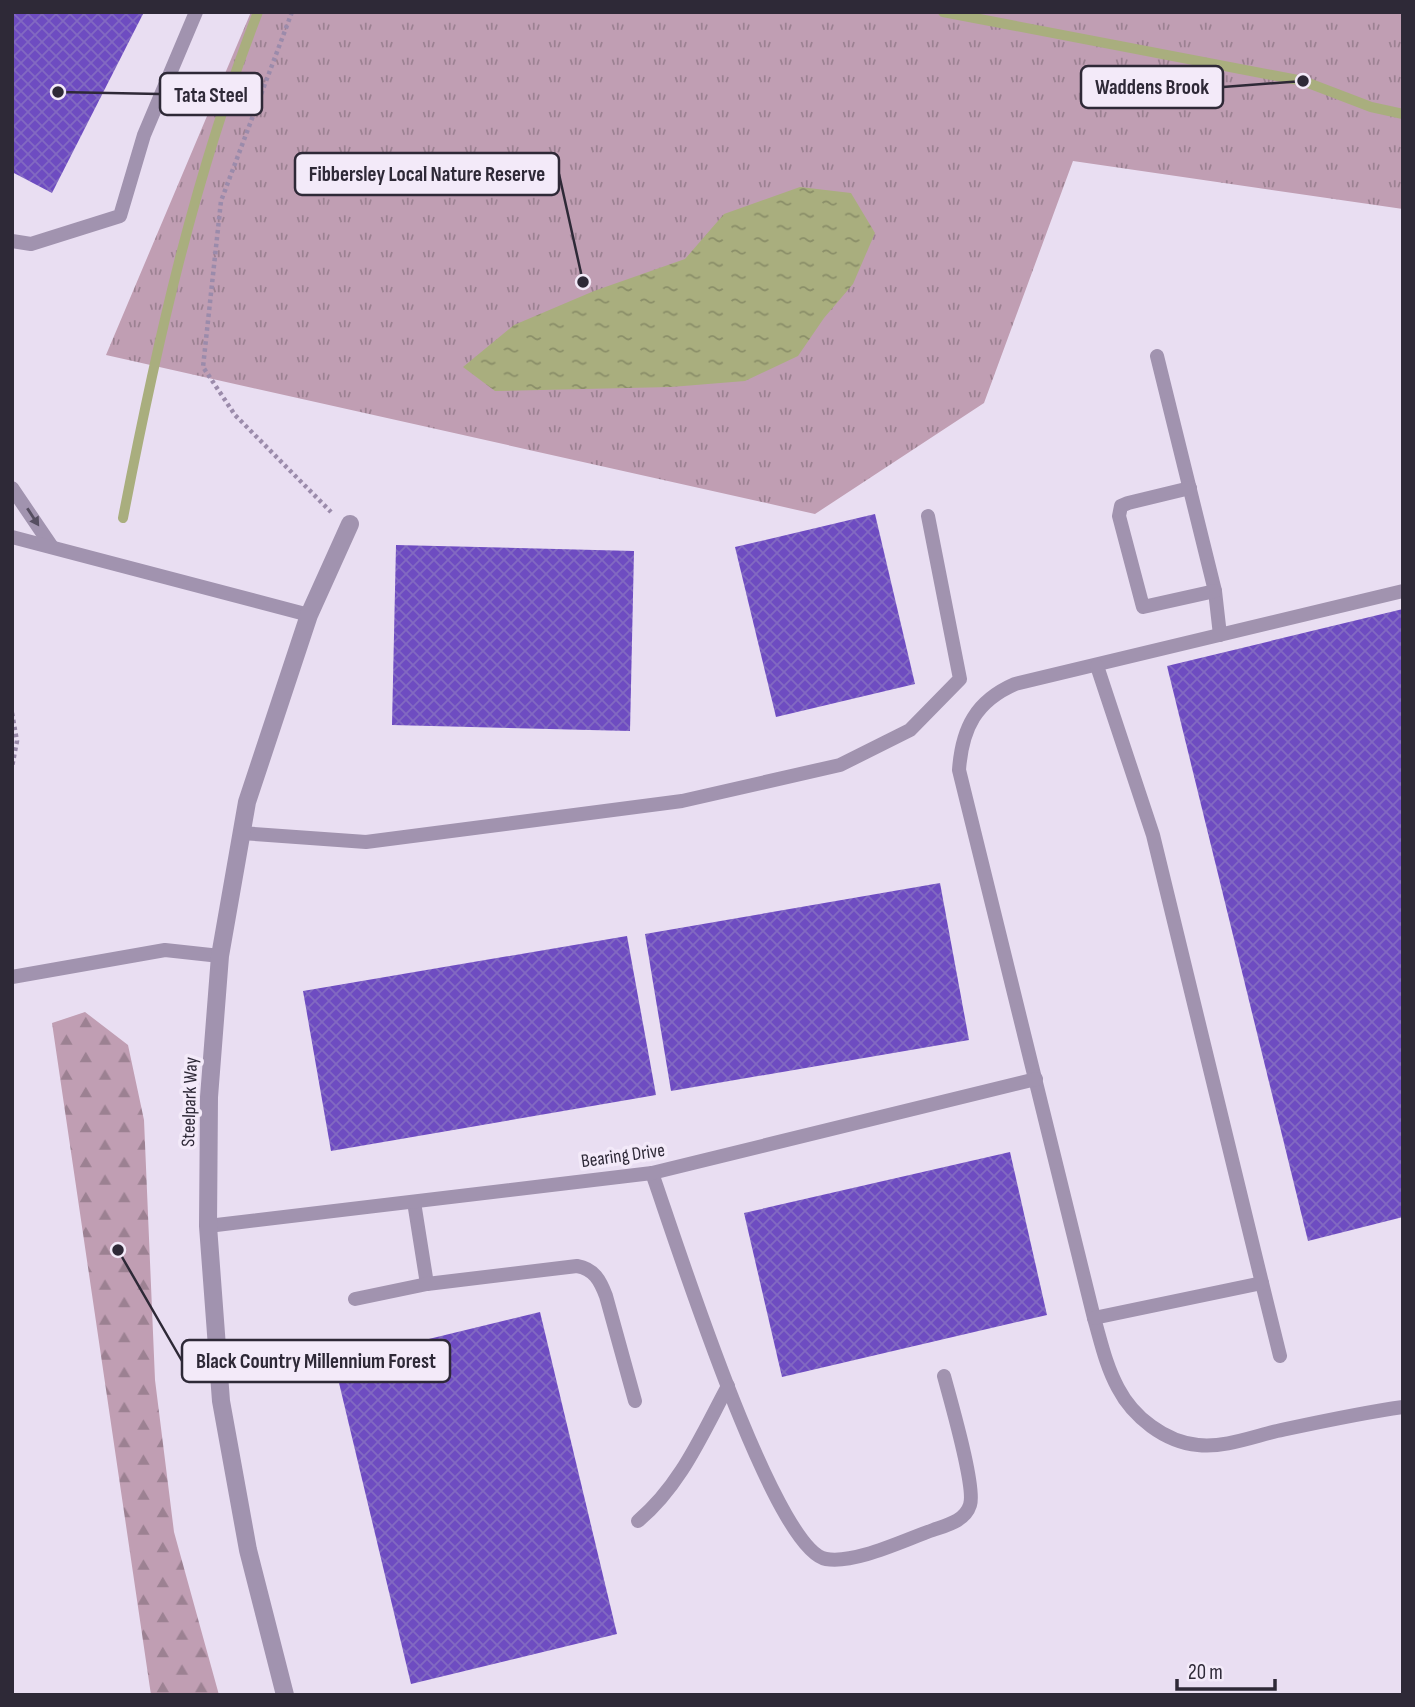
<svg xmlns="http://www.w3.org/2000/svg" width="1415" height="1707" font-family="'Sofia Sans Condensed',sans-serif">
	<defs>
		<pattern id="forest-firs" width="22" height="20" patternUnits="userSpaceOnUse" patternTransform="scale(1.75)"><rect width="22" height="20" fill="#c09eb3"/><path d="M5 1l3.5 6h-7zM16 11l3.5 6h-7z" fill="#9c8192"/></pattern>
		<pattern id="park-tufts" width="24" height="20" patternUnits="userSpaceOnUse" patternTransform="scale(1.75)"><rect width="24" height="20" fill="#c09eb3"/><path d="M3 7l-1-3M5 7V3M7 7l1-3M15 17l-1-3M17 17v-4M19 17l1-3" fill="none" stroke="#9c8192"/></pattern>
		<pattern id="water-ripples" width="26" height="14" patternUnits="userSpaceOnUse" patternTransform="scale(1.75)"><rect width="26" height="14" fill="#a9ae7e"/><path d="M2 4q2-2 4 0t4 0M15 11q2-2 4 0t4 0" fill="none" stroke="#8a8e68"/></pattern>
		<pattern id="building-cross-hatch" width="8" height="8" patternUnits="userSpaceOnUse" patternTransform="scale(1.75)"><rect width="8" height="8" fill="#6e4cc1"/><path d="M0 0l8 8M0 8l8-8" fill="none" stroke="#8269c2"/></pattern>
	</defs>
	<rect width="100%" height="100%" fill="#e9def2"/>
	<polygon fill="url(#forest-firs)" points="85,1012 128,1045 144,1120 155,1380 174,1532 219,1695 151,1695 52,1023"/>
	<polygon fill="url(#park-tufts)" points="251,12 1403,12 1403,209 1073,161 984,403 815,514 106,355"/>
	<polygon fill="url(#water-ripples)" points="800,187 851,193 875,233 853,284 824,318 798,356 745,381 671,387 495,391 463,367 514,325 594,291 685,259 724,214"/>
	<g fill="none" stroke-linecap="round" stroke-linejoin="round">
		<g stroke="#a9ae7e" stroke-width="10">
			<polyline points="943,12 1303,81 1371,107 1403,114"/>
			<path d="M123,518C156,347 194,176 258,12"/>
		</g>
	</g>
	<g fill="url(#building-cross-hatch)">
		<polygon points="12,12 144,12 52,193 12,172"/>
		<polygon points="875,514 915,684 776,717 735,547"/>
		<polygon points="396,545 634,551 630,731 392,725"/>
		<polygon points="1403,609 1403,1217 1308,1241 1167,666"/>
		<polygon points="940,883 969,1040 671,1091 645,934"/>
		<polygon points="627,936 656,1095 331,1151 303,991"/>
		<polygon points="1010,1152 1047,1315 782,1377 744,1213"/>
		<polygon points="540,1312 617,1634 411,1684 334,1362"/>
	</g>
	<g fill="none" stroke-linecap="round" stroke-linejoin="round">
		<g stroke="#9b8bab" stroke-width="4.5" stroke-dasharray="3.5 3.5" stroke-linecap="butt">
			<polyline points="292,12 221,201 203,367 235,415 331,512"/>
			<polyline points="12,713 17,741 12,767"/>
		</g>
		<g stroke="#a193af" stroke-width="14">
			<polyline points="12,241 31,244 120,216 144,135 196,12"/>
			<polyline points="1157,356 1215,591 1220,635"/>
			<polyline points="12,488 52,547"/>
			<polyline points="1190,488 1128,503 1121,506 1119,516 1143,607 1215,591"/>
			<polyline points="12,537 309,615"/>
			<path d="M1403,591L1015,684C976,701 962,728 959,770L1094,1318C1101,1342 1106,1366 1118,1388C1133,1417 1165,1442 1198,1445C1223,1448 1252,1437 1277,1431C1319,1422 1360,1413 1403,1407"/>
			<polyline points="241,833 366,842 682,801 840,765 910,730 960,679 928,516"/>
			<polyline points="12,977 165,950 220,956"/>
			<path d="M652,1173C673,1232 773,1550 826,1559C856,1564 904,1540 933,1530C947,1525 965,1521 970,1505C976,1487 950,1399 944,1376"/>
			<polyline points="414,1202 427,1284"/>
			<polyline points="208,1226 652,1173 1036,1079"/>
			<polyline points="1262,1283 1280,1356"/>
			<path d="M355,1299L427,1284L577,1266C594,1269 600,1280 606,1296L635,1401"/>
			<polyline points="1094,1318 1262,1283 1153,835 1097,666"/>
			<path d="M638,1521C681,1485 702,1434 728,1386"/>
		</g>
		<polyline stroke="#a193af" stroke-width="18" points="285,1695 248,1550 221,1401 208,1226 209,1097 220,956 247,802 309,615 350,524"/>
	</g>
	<defs><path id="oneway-solid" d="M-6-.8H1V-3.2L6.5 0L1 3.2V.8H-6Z" transform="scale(1.75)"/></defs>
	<use fill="#564e61" href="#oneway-solid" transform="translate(33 517) rotate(57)"/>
	<g text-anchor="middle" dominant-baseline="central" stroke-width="7" stroke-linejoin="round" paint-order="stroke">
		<g font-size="19" fill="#2e2937" stroke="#f3eaf9">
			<text transform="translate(190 1102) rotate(-88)">Steelpark Way</text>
			<text transform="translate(623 1156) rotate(-8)">Bearing Drive</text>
		</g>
	</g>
	<path fill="none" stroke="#2e2937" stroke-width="2.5" d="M1303 81L1223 87M58 92L160 94M583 282L559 174M118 1250L182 1361"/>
	<g fill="#2e2937" stroke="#f3eaf9" stroke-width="2.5">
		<circle cx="1303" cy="81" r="7"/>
		<circle cx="58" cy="92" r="7"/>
		<circle cx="583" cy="282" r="7"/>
		<circle cx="118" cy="1250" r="7"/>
	</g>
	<g fill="#f3eaf9" stroke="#2e2937" stroke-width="2.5">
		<rect x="1081" y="66" width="142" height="42" rx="7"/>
		<rect x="160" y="73" width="102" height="42" rx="7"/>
		<rect x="295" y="153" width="264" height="42" rx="7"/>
		<rect x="182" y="1340" width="268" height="42" rx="7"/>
	</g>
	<g font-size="21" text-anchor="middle" font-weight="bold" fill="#2e2937">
		<text x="1152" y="94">Waddens Brook</text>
		<text x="211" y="102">Tata Steel</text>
		<text x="427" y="181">Fibbersley Local Nature Reserve</text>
		<text x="316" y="1368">Black Country Millennium Forest</text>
	</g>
	<rect width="1415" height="1707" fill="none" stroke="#2e2937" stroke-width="28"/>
	<path d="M1177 1679v10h98v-10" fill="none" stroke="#2e2937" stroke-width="3.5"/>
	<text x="1188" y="1679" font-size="21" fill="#2e2937" stroke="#f3eaf9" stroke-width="5" paint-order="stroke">20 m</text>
</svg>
